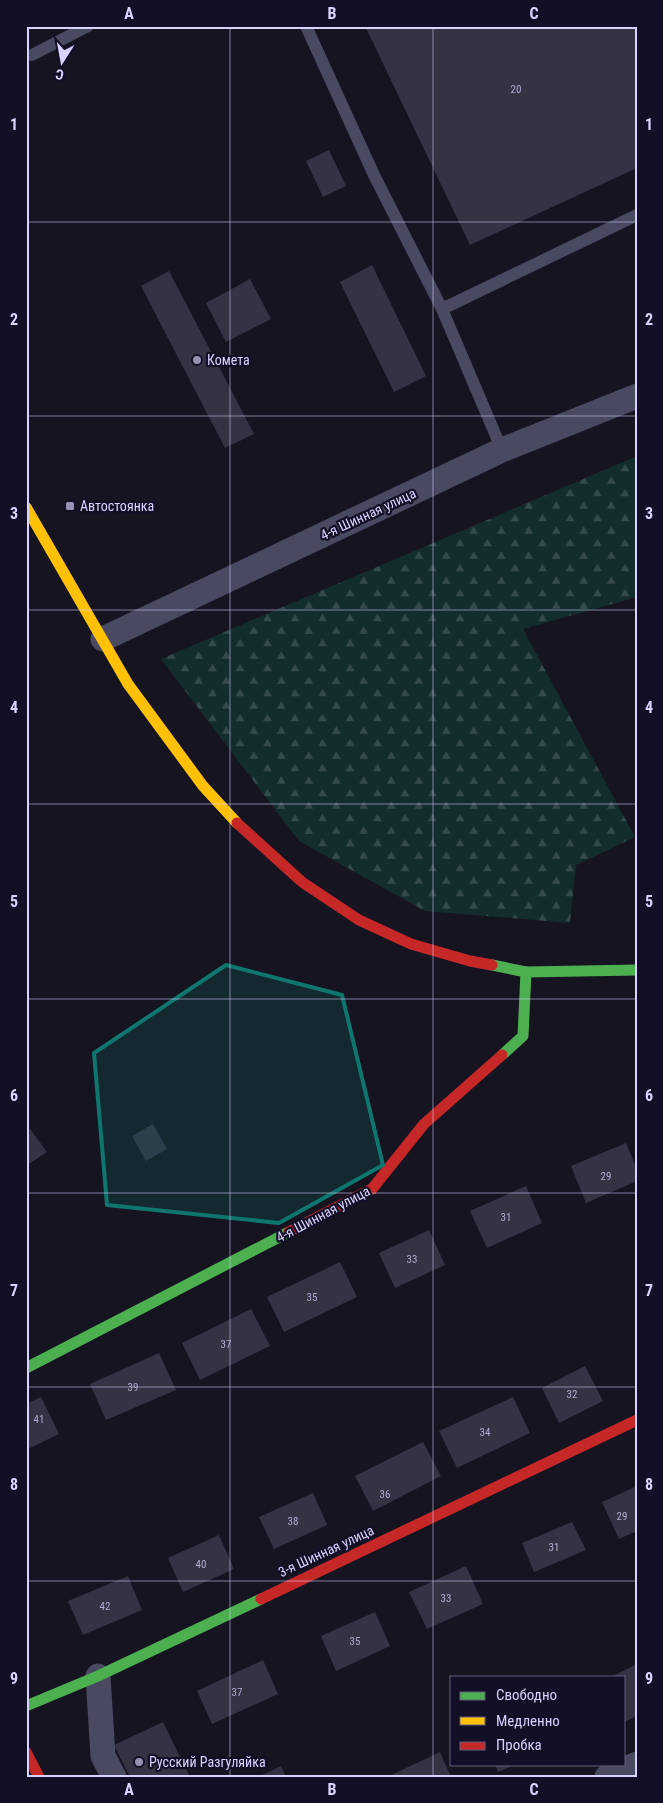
<svg xmlns="http://www.w3.org/2000/svg" width="663" height="1803" font-family="'Roboto Condensed',sans-serif">
	<defs>
		<pattern id="forest-firs" width="22" height="20" patternUnits="userSpaceOnUse" patternTransform="scale(1.25)"><rect width="22" height="20" fill="#132c2d"/><path d="M5 1l3.5 6h-7zM16 11l3.5 6h-7z" fill="#354a4c"/></pattern>
	</defs>
	<rect width="100%" height="100%" fill="#161421"/>
	<polygon fill="url(#forest-firs)" points="637,456 637,597 523,629 635,837 576,865 570,923 425,911 299,841 161,659"/>
	<g fill="#343243">
		<polygon points="365,26 637,26 637,168 470,245"/>
		<polygon points="329,150 346,186 323,197 306,161"/>
		<polygon points="372,265 426,376 394,392 340,282"/>
		<polygon points="169,271 254,434 225,448 141,286"/>
		<polygon points="250,279 271,319 226,342 206,303"/>
		<polygon points="153,1124 167,1149 146,1161 132,1136"/>
		<polygon points="30,1129 47,1152 26,1166 26,1132"/>
		<polygon points="626,1143 637,1170 637,1181 586,1203 571,1166"/>
		<polygon points="526,1186 542,1223 487,1248 470,1211"/>
		<polygon points="429,1230 445,1265 395,1288 379,1253"/>
		<polygon points="340,1262 357,1297 284,1332 267,1297"/>
		<polygon points="251,1309 270,1346 200,1380 182,1343"/>
		<polygon points="159,1353 176,1390 106,1420 90,1384"/>
		<polygon points="585,1366 603,1401 559,1423 542,1388"/>
		<polygon points="41,1397 59,1434 26,1450 26,1404"/>
		<polygon points="513,1397 530,1433 457,1468 439,1431"/>
		<polygon points="423,1442 441,1476 373,1511 355,1476"/>
		<polygon points="637,1486 637,1531 619,1539 602,1502"/>
		<polygon points="313,1493 327,1525 274,1549 259,1517"/>
		<polygon points="572,1522 586,1550 534,1572 522,1543"/>
		<polygon points="219,1535 234,1569 183,1592 168,1558"/>
		<polygon points="466,1566 483,1604 427,1629 409,1592"/>
		<polygon points="128,1576 142,1610 83,1635 68,1601"/>
		<polygon points="375,1612 390,1646 336,1671 321,1636"/>
		<polygon points="263,1660 278,1694 212,1724 197,1691"/>
		<polygon points="637,1664 637,1716 624,1722 624,1677 611,1677"/>
		<polygon points="163,1722 190,1777 130,1777 114,1745"/>
		<polygon points="440,1752 451,1777 387,1777"/>
		<polygon points="495,1764 516,1764 498,1772"/>
		<polygon points="281,1766 286,1777 258,1777"/>
	</g>
	<g fill="none" stroke-linecap="round" stroke-linejoin="round">
		<g stroke="#4a4962" stroke-width="12">
			<polyline points="306,26 374,175 442,309 502,450"/>
			<polyline points="32,55 88,26"/>
			<polyline points="442,309 637,215"/>
		</g>
		<g stroke="#4a4962" stroke-width="25">
			<polyline points="103,639 502,450 637,396"/>
			<polyline points="98,1676 103,1756 114,1777"/>
			<polyline points="607,1777 637,1764"/>
		</g>
		<g stroke="#4caf50" stroke-width="11">
			<polyline points="492,965 526,972 637,970"/>
			<polyline points="502,1055 523,1036 526,972"/>
			<polyline points="26,1368 289,1232"/>
			<polyline points="26,1706 98,1676 261,1599"/>
		</g>
		<polyline stroke="#ffc107" stroke-width="11" points="26,507 128,684 203,786 237,823"/>
		<g stroke="#c62828" stroke-width="11">
			<polyline points="237,823 302,882 359,920 411,944 470,961 492,965"/>
			<polyline points="289,1232 372,1189 424,1124 502,1055"/>
			<polyline points="261,1599 637,1420"/>
			<polyline points="26,1752 39,1777"/>
		</g>
	</g>
	<path fill="#0f766e" fill-opacity="0.2" stroke="#0f766e" stroke-width="4" stroke-linejoin="round" d="M226,965L342,995L383,1165L279,1223L107,1205L94,1053Z"/>
	<path fill="none" stroke="#d9d4ff" stroke-width="1" stroke-opacity="0.55" d="M230,26V1777M433,26V1777M26,222H637M26,416H637M26,610H637M26,804H637M26,999H637M26,1193H637M26,1387H637M26,1581H637"/>
	<g fill="#9591b1" stroke="#130f26" stroke-width="2">
		<circle cx="197" cy="360" r="5"/>
		<rect x="65" y="501" width="10" height="10" rx="2.5"/>
		<circle cx="139" cy="1762" r="5"/>
	</g>
	<g text-anchor="middle" dominant-baseline="central" stroke-width="4.5" stroke-linejoin="round" paint-order="stroke">
		<g font-size="11" fill="#b0acd0">
			<text x="516" y="89">20</text>
			<text x="606" y="1176">29</text>
			<text x="506" y="1217">31</text>
			<text x="412" y="1259">33</text>
			<text x="312" y="1297">35</text>
			<text x="226" y="1344">37</text>
			<text x="133" y="1387">39</text>
			<text x="572" y="1394">32</text>
			<text x="39" y="1419">41</text>
			<text x="485" y="1432">34</text>
			<text x="385" y="1494">36</text>
			<text x="622" y="1516">29</text>
			<text x="293" y="1521">38</text>
			<text x="554" y="1547">31</text>
			<text x="201" y="1564">40</text>
			<text x="446" y="1598">33</text>
			<text x="105" y="1606">42</text>
			<text x="355" y="1641">35</text>
			<text x="237" y="1692">37</text>
		</g>
		<g font-size="14" fill="#d9d4ff" stroke="#130f26" text-anchor="start">
			<text x="207" y="360">Комета</text>
			<text x="80" y="506">Автостоянка</text>
			<text x="149" y="1762">Русский Разгуляйка</text>
		</g>
		<g font-size="14" fill="#d9d4ff" stroke="#130f26">
			<text transform="translate(368 514) rotate(-25)">4-я Шинная улица</text>
			<text transform="translate(323 1214) rotate(-28)">4-я Шинная улица</text>
			<text transform="translate(326 1551) rotate(-25)">3-я Шинная улица</text>
		</g>
	</g>
	<rect width="663" height="1803" fill="none" stroke="#130f26" stroke-width="55"/>
	<rect x="450" y="1676" width="175" height="90" fill="#130f26" stroke="#625e7d"/>
	<rect x="460" y="1692" width="25" height="8" fill="#4caf50" stroke="#625e7d"/>
	<text x="496" y="1700" font-size="15" fill="#d9d4ff">Свободно</text>
	<rect x="460" y="1717" width="25" height="8" fill="#ffc107" stroke="#625e7d"/>
	<text x="496" y="1726" font-size="15" fill="#d9d4ff">Медленно</text>
	<rect x="460" y="1742" width="25" height="8" fill="#c62828" stroke="#625e7d"/>
	<text x="496" y="1750" font-size="15" fill="#d9d4ff">Пробка</text>
	<g transform="translate(62 62) rotate(191)" stroke="#130f26" stroke-width="4" paint-order="stroke">
	<path d="M0-4L9 19L0 12L-9 19Z" fill="#d9d4ff"/>
	<text y="-8" font-size="14" font-weight="bold" text-anchor="middle" fill="#d9d4ff">С</text>
	</g>
	<rect x="28" y="28" width="608" height="1748" fill="none" stroke="#d9d4ff" stroke-width="2"/>
	<g font-size="16" text-anchor="middle" font-weight="bold" fill="#d9d4ff">
		<text x="129" y="19">A</text>
		<text x="332" y="19">B</text>
		<text x="534" y="19">C</text>
		<text x="14" y="130">1</text>
		<text x="649" y="130">1</text>
		<text x="14" y="325">2</text>
		<text x="649" y="325">2</text>
		<text x="14" y="519">3</text>
		<text x="649" y="519">3</text>
		<text x="14" y="713">4</text>
		<text x="649" y="713">4</text>
		<text x="14" y="907">5</text>
		<text x="649" y="907">5</text>
		<text x="14" y="1101">6</text>
		<text x="649" y="1101">6</text>
		<text x="14" y="1296">7</text>
		<text x="649" y="1296">7</text>
		<text x="14" y="1490">8</text>
		<text x="649" y="1490">8</text>
		<text x="14" y="1684">9</text>
		<text x="649" y="1684">9</text>
		<text x="129" y="1795">A</text>
		<text x="332" y="1795">B</text>
		<text x="534" y="1795">C</text>
	</g>
</svg>
